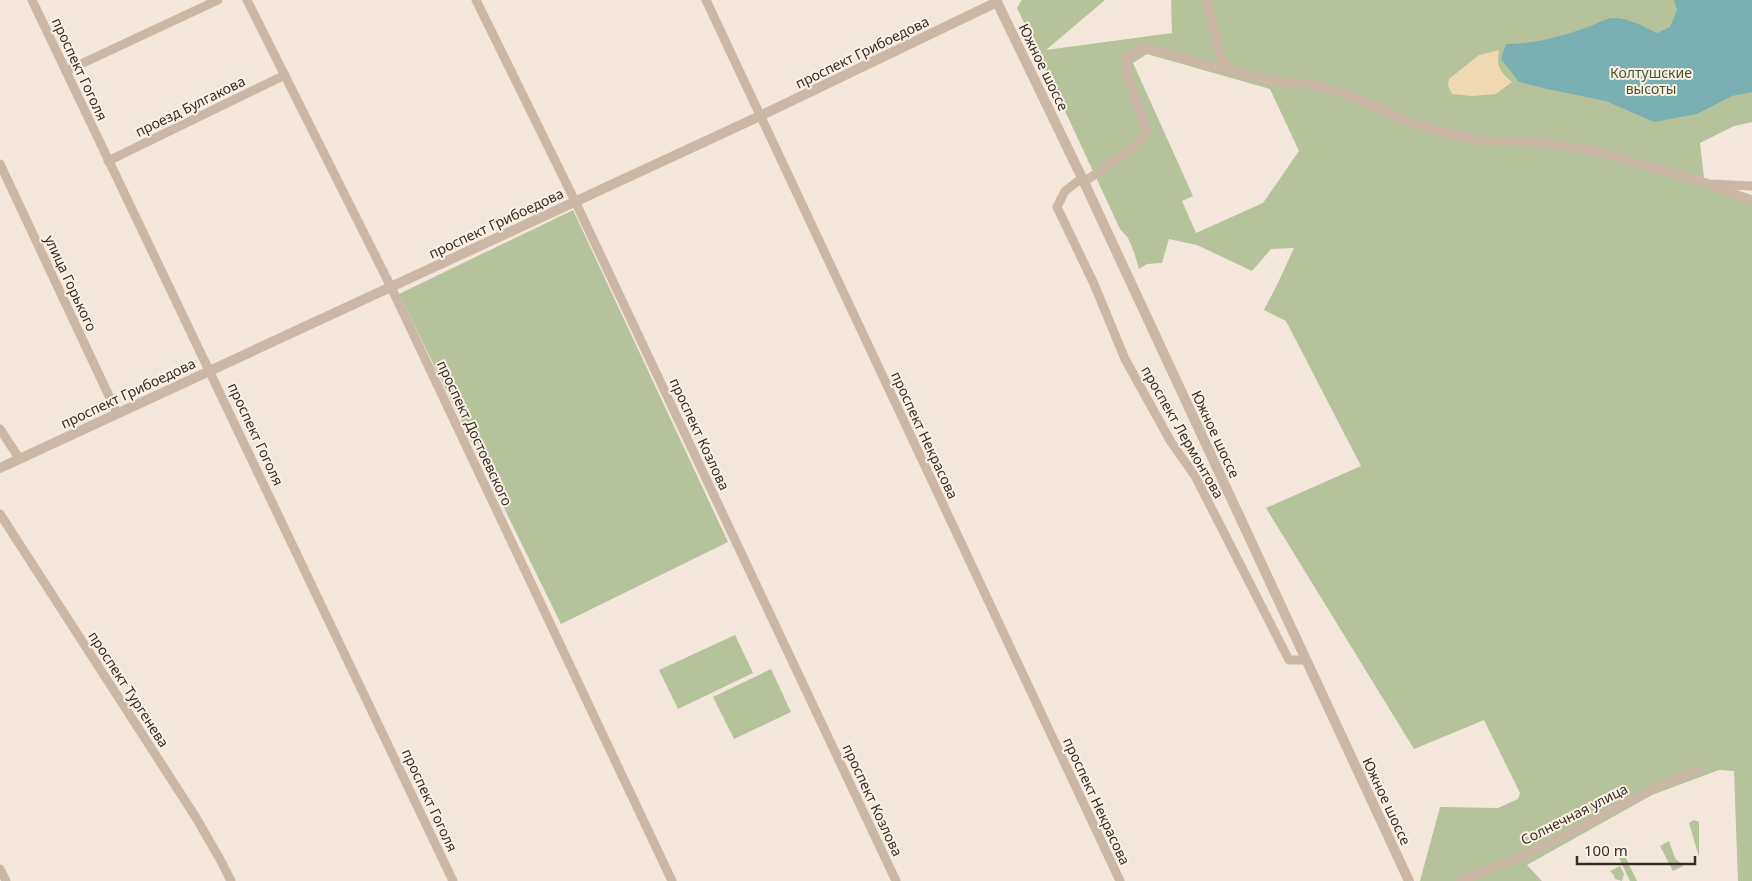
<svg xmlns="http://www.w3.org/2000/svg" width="1752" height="881" font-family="'Noto Sans',sans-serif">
	<rect width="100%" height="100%" fill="#f3e7db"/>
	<g fill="#b5c29a" fill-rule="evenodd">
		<path d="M1022,0H1105L1046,50L1172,33L1171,0H1752V122L1734,126L1700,143L1704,178L1699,176L1697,184L1752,203V881H1738L1734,771L1719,770L1652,795L1527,865L1542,881H1420L1440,807L1498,808L1518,799L1520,793L1484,720L1414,749L1266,508L1361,466L1286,321L1264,310L1277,285L1294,248L1271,249L1252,271L1197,245L1169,239L1162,263L1147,264L1139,269L1134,252L1128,238L1120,229L1017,8ZM1147,54L1270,89L1299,151L1263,203L1196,233L1182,201L1193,196L1133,63Z"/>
		<polygon points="573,210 728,542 561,624 399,294"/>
		<polygon points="735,635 753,673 678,709 659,670"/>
		<polygon points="771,669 791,712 734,739 713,697"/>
		<polygon points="1694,820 1699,822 1699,857 1689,823"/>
		<polygon points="1669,841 1675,858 1683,866 1673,871 1660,846"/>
		<polygon points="1622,857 1626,858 1637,881 1630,881 1619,858"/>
		<polygon points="1620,866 1624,874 1622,881 1615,879 1614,875 1610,871"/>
	</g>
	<path fill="#efd9b0" d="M1499,50C1496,67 1500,71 1512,82L1496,94L1472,96L1452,94L1448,86L1449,79L1479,55Z"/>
	<path fill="#79afb1" d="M1674,0H1752V92L1732,96L1697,114L1654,122L1606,101L1547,89L1519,82L1501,59L1506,44C1533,44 1560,37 1585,28C1592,26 1608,17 1614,18C1629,18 1644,27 1657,33L1670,27L1677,10Z"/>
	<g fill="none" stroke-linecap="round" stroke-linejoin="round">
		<g stroke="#cbb7a6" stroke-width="9">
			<polyline points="32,0 453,881"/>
			<polyline points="247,0 391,287 672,881"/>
			<polyline points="476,0 575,201 896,881"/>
			<polyline points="706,0 1120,881"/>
			<polyline points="1207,0 1221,58 1232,70"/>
			<polyline points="66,71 218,0"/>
			<polyline points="108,161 285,75"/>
			<polyline points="0,164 117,413"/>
			<polyline points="1082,178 1065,191 1057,207 1094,284 1125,359 1171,442 1195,476 1289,660 1305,660"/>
			<polyline points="1084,182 1129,151 1147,133 1128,75 1126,58 1143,48 1166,52 1191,61 1276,82 1311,84 1342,93 1377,107 1400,118 1438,131 1485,141 1537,142 1594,151 1710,184 1752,186"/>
			<polyline points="1715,187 1752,200"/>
			<polyline points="0,429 19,458"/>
			<polyline points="0,514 195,816 221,861 231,881"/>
			<polyline points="0,869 6,881"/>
			<polyline points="1460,881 1526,854 1560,838 1649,791 1699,770"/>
		</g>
		<g stroke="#cbb7a6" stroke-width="10">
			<polyline points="996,0 1084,182 1409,881"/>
			<polyline points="0,468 760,116 997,2"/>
		</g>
	</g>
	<g text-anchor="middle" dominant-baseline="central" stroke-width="4" stroke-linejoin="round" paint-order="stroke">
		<g font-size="14" fill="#372c27" stroke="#faf1e7">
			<text transform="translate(862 52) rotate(-26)">проспект Грибоедова</text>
			<text transform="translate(1044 67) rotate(64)">Южное шоссе</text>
			<text transform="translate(80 69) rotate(65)">проспект Гоголя</text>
			<text transform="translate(190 106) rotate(-26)">проезд Булгакова</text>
			<text transform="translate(496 223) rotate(-25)">проспект Грибоедова</text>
			<text transform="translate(71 283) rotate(65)">улица Горького</text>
			<text transform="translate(128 393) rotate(-25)">проспект Грибоедова</text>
			<text transform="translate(1183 432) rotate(60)">проспект Лермонтова</text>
			<text transform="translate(475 433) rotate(65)">проспект Достоевского</text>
			<text transform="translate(256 434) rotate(65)">проспект Гоголя</text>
			<text transform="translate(700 434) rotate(65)">проспект Козлова</text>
			<text transform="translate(1216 434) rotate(65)">Южное шоссе</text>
			<text transform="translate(925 435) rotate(65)">проспект Некрасова</text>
			<text transform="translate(129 689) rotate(57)">проспект Тургенева</text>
			<text transform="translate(430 800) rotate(65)">проспект Гоголя</text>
			<text transform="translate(873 800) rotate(65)">проспект Козлова</text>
			<text transform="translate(1097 801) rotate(65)">проспект Некрасова</text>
			<text transform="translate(1387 801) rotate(65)">Южное шоссе</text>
			<text transform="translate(1574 814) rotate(-27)">Солнечная улица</text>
		</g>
		<g font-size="14" fill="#47562a" stroke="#faf1e7">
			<text x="1651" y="72">Колтушские<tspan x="1651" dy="16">высоты</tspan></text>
		</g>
	</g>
	<path d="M1577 856v8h118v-8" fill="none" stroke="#372c27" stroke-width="2.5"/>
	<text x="1584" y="856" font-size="15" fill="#372c27" stroke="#faf1e7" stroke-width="4" paint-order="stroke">100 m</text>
</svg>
